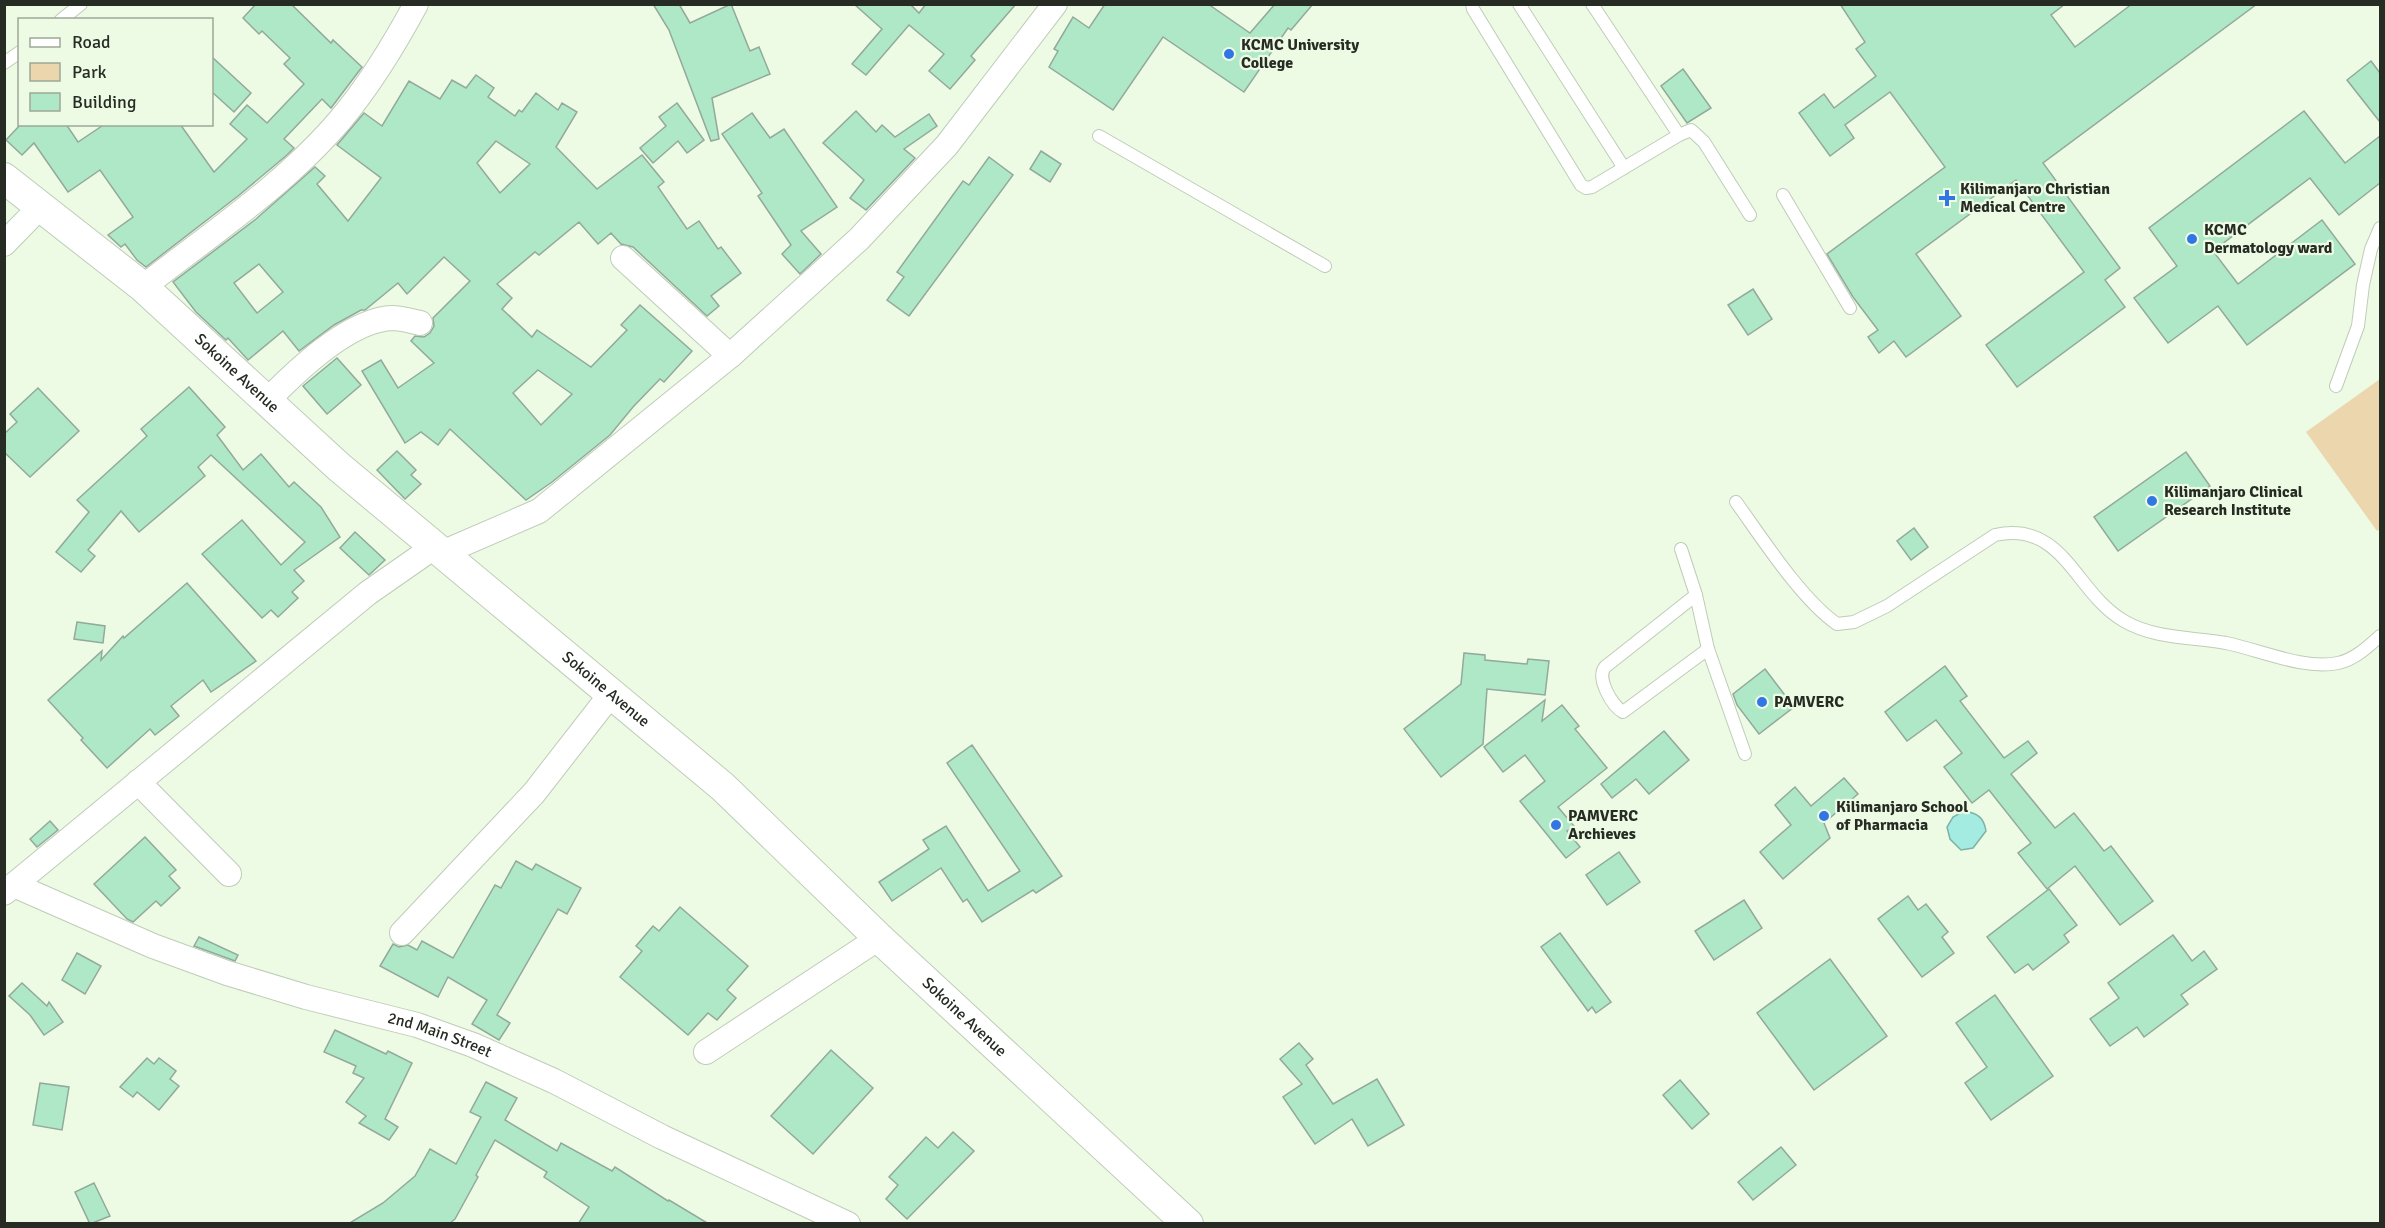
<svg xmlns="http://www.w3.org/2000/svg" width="2385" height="1228" font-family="Signika,sans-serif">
	<rect width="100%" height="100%" fill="#edfbe5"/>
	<polygon fill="#ebd6ae" points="2380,379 2380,529 2377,531 2306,432"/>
	<path fill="#a4ece1" stroke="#7eb2a8" stroke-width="1.5" d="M1964,811C1978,813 1984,818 1986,831L1973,848L1961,850L1950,839L1947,827L1953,817Z"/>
	<g fill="#afe8c7" stroke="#92a99b" stroke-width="1.5" fill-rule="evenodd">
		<polygon points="256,4 291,4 331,43 333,40 362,67 331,108 322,99 284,139 294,148 287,155 238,196 146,267 137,260 125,244 121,247 108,235 133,217 100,170 68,192 34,143 22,155 6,140 21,124 66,124 78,142 105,124 180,124 214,172 247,139 230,124 247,105 267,123 304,84 284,64 290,58 262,31 259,34 243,18"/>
		<polygon points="653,4 679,4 690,23 731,4 750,51 759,47 770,74 712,98 719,139 711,141 669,30"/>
		<polygon points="854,4 910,4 919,13 926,4 1016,4 971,56 975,60 950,89 929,71 944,54 909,25 866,75 852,64 882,29"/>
		<polygon points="1105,4 1208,4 1250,33 1275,4 1313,4 1291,30 1288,28 1244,92 1163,37 1113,110 1049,67 1058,51 1054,49 1073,17 1089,28"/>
		<polygon points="1840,4 2065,4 2051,15 2075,47 2132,4 2257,4 2043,163 2120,268 2105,280 2125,307 2017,387 1986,345 2084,272 2016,180 1916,254 1961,316 1906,357 1894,341 1879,353 1868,337 1878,330 1853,297 1827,254 1945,167 1890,92 1845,125 1854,138 1830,156 1799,113 1824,94 1834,108 1876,76 1856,49 1865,42"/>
		<polygon points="212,57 251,93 234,112 212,92"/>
		<polygon points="2371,61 2380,73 2380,122 2347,80"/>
		<polygon points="1683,69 1711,108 1687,123 1661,86"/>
		<path d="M476,75L494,88L488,97L515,116L519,110L522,112L536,93L558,110L562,103L577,112L556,147L597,189L642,155L664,182L658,187L687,229L699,221L718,249L721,247L741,273L711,296L719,306L707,316L633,247L621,244L611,233L598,244L579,222L539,255L535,252L497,284L512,298L502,309L532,337L537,330L591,367L627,330L621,325L640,305L692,351L664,382L660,379L633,407L610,435L552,482L526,500L450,429L438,445L421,432L405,443L362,371L381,360L398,388L434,363L411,341L415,336L424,337L430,333L434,326L433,318L470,281L444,257L407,294L398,283L365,310H361L334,325L299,351L283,331L248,360L228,338L226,340L196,312L173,282L256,219L315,167L325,176L317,184L348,221L381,178L337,145L364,113L382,126L409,81L440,99L452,80L466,88ZM496,141L530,164L500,193L477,163ZM259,264L283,292L257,313L234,283ZM538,370L572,394L541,425L513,393Z"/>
		<polygon points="677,103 704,140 687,153 678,141 653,163 640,148 666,126 659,117"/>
		<polygon points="856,111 876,132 882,125 895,137 929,114 937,126 904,149 915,158 866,210 850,198 864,180 823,143"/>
		<polygon points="2304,111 2345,163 2380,136 2380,183 2339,215 2310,178 2213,251 2238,284 2322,220 2355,264 2247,345 2218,306 2168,343 2134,298 2177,266 2149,228"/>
		<polygon points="752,113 770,138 784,129 837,207 801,231 821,254 800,274 782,254 791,245 758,196 762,193 722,134"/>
		<polygon points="1041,151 1061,164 1050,182 1030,169"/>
		<polygon points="989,157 1013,175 909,316 887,300 904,277 897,272 963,181 969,185"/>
		<polygon points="1753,289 1772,319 1748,335 1728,305"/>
		<polygon points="337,358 361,385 327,414 303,386"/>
		<polygon points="189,387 225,427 217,435 243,470 261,454 289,487 294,482 321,507 340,537 294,570 304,581 292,592 298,598 278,617 271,610 262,618 202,554 242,520 281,565 305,542 211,455 198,467 205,476 139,532 121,511 88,550 95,556 81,572 56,552 89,512 77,500 147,436 141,429"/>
		<polygon points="38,388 79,431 30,477 4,452 4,434 17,422 10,414"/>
		<polygon points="397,451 416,470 411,475 421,484 405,499 377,470"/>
		<polygon points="2186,452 2210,486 2118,551 2094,517"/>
		<polygon points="1914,528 1928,547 1911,560 1897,541"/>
		<polygon points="355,532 385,560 369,575 340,548"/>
		<polygon points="187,583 256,661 211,692 203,680 171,706 179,716 155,735 150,729 107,768 81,740 83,738 48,700 102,651 101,660 123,636 124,638"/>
		<polygon points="77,622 105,626 103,643 74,639"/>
		<polygon points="1464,653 1485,655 1485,660 1527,664 1528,659 1549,661 1545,695 1487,689 1483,744 1441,777 1404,729 1461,684"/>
		<polygon points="1945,666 1967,696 1960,701 2004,758 2028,741 2037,753 2011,774 2055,828 2074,813 2104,851 2111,846 2153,901 2120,925 2075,866 2047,889 2018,853 2031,843 1989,790 1972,803 1944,767 1962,753 1936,720 1907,741 1885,712"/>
		<polygon points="1765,669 1794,707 1759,734 1737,705 1733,694"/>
		<polygon points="1545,700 1542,721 1562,705 1579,726 1575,729 1607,768 1558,807 1574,826 1567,831 1580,847 1566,858 1520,801 1545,781 1525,755 1503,772 1484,747"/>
		<polygon points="1664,731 1689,760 1649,794 1636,779 1612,798 1601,784"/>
		<polygon points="972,745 1062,876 1036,893 1033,890 982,922 967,899 963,902 941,868 892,901 879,882 929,849 923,840 946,826 988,891 1020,871 947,763"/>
		<polygon points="1844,778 1858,794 1824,823 1830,838 1783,879 1760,852 1791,825 1775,805 1795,787 1811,806"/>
		<polygon points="50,821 58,830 37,847 30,839"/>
		<polygon points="145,837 176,870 169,876 180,888 161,906 156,901 133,922 127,919 94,884"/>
		<polygon points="1619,852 1640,882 1607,905 1586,875"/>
		<polygon points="516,861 532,870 536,864 581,888 567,914 558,909 497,1015 510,1023 499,1040 472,1024 487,1000 448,977 438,997 380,966 393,944 399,947 408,945 417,950 422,941 453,958 495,885 501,888"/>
		<polygon points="2049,889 2077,925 2064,935 2069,942 2033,970 2028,964 2015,973 1987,937"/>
		<polygon points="1908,896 1918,910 1926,904 1948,932 1942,937 1954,953 1922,977 1878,919"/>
		<polygon points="1744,900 1762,928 1714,960 1695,931"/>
		<polygon points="680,907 748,966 727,990 736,998 717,1020 708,1013 688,1035 620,977 642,951 636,946 653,926 659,931"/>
		<polygon points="1560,933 1611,1002 1596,1013 1592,1007 1588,1011 1541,947"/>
		<polygon points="2173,935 2192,961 2204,951 2217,969 2181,995 2188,1004 2144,1037 2137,1027 2110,1046 2090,1019 2119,998 2108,983"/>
		<polygon points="199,937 238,955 235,961 194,946"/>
		<polygon points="77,953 101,966 85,994 62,980"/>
		<polygon points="1830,959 1887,1036 1814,1090 1757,1013"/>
		<polygon points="22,983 47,1006 49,1002 63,1022 44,1035 30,1015 9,996"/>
		<polygon points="1995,995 2053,1076 1991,1120 1965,1083 1987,1067 1956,1023"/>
		<polygon points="335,1030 386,1054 388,1051 412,1063 385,1119 398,1127 389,1140 359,1123 366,1116 346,1102 364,1078 353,1073 356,1066 324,1052"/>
		<polygon points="1299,1043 1313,1059 1306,1065 1333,1104 1377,1079 1404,1125 1368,1146 1352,1119 1315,1144 1283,1097 1302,1084 1280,1059"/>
		<polygon points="831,1050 873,1088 813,1154 771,1116"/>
		<polygon points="147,1058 154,1064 159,1058 176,1071 170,1079 179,1086 159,1110 137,1092 133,1097 120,1087"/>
		<polygon points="1680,1080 1709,1114 1692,1129 1663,1095"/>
		<polygon points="486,1082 517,1098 505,1120 557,1151 561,1143 612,1171 615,1167 668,1201 669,1200 709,1224 578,1224 589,1207 544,1177 547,1172 495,1140 476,1175 478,1177 455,1219 449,1224 348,1224 383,1203 415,1176 430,1149 456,1164 481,1117 470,1112"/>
		<polygon points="40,1083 69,1087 62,1130 33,1125"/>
		<polygon points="953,1132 974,1151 907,1219 886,1199 898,1185 889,1177 926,1137 938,1148"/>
		<polygon points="1781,1147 1796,1165 1753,1200 1738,1182"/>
		<polygon points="94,1183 110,1216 90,1224 75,1192"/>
	</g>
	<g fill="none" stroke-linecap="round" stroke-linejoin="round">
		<defs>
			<g id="service">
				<polyline points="1472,4 1473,9 1581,185 1586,188 1592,187 1679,135 1691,130 1704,142 1750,215"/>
				<polyline points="1519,4 1624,168"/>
				<polyline points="1592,4 1679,135"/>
				<polyline points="61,20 81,4"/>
				<polyline points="4,63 20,52"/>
				<polyline points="1099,136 1325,266"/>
				<polyline points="1783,195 1850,308"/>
				<polyline points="2336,386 2358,326 2363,285 2371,249 2380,228"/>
				<path d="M1736,502C1762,538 1801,599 1837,624L1854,622L1887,606L1995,535C2064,520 2075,593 2124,621C2155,639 2192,637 2226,643C2260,650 2304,670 2338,663C2354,660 2369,646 2380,636"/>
				<polyline points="1681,549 1696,595 1708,649 1745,754"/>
				<path d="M1696,595L1605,667C1596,678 1612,706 1623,712L1708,649"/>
			</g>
			<g id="minor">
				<polyline points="4,244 40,207"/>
				<polyline points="623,258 730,356"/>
				<path d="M143,287C211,234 286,184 341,119C371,83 394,45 416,4"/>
				<path d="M268,400C296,371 349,320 392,318C401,318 411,321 420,323"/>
				<polyline points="442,553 539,511 730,356 859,239 947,145 1055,4"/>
				<polyline points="138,782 229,874"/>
				<path id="s1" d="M14,885L153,946L227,973L306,997L417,1025L473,1045L554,1081L662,1137L848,1224"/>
				<polyline points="4,893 368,593 434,547"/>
				<polyline points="402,933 534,793 611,694"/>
				<polyline points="706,1052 879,938"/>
			</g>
			<g id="tertiary">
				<path id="s2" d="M4,178L143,287L339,467L723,787L879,938L1188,1224"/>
			</g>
		</defs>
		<use href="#service" stroke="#bfccb7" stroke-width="14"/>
		<use href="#minor" stroke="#bfccb7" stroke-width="26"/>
		<use href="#tertiary" stroke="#bfccb7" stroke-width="32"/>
		<use href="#service" stroke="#fff" stroke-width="12"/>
		<use href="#minor" stroke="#fff" stroke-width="24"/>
		<use href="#tertiary" stroke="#fff" stroke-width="30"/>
	</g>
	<g fill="#3176e3" stroke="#edfbe5" stroke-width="2">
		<circle cx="1229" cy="54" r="6"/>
		<path d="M1944 189h6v6h6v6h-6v6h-6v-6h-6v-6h6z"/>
		<circle cx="2192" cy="239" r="6"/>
		<circle cx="2152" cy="501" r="6"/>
		<circle cx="1762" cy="702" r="6"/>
		<circle cx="1824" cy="816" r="6"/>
		<circle cx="1556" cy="825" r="6"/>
	</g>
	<g text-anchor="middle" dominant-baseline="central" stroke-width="4.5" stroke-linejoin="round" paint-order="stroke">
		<g font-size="16" font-weight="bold" fill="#262b23" stroke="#edfbe5" text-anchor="start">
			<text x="1241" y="45">KCMC University<tspan x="1241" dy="18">College</tspan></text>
			<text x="1960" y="189">Kilimanjaro Christian<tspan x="1960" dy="18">Medical Centre</tspan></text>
			<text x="2204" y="230">KCMC<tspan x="2204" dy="18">Dermatology ward</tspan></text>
			<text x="2164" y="492">Kilimanjaro Clinical<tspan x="2164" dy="18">Research Institute</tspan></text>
			<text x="1774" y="702">PAMVERC</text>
			<text x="1836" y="807">Kilimanjaro School<tspan x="1836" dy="18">of Pharmacia</tspan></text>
			<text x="1568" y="816">PAMVERC<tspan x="1568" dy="18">Archieves</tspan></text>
		</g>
		<g font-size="16" fill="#262b23" stroke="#edfbe5">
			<text stroke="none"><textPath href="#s2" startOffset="304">Sokoine Avenue</textPath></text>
			<text stroke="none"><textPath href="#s2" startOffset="790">Sokoine Avenue</textPath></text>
			<text stroke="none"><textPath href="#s2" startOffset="1276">Sokoine Avenue</textPath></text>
			<text stroke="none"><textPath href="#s1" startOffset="452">2nd Main Street</textPath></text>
		</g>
	</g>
	<rect width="2385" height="1228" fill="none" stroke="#262b23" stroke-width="12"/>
	<rect x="18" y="18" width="195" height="108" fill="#edfbe5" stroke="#9da897" stroke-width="1.5"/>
	<rect x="30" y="38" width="30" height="9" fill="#ffffff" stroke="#9da897" stroke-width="1.5"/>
	<text x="72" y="48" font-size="18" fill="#262b23">Road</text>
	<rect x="30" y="63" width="30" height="18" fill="#ebd6ae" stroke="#9da897" stroke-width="1.5"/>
	<text x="72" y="78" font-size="18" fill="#262b23">Park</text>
	<rect x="30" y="93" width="30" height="18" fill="#afe8c7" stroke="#9da897" stroke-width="1.5"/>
	<text x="72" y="108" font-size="18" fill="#262b23">Building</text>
</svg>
